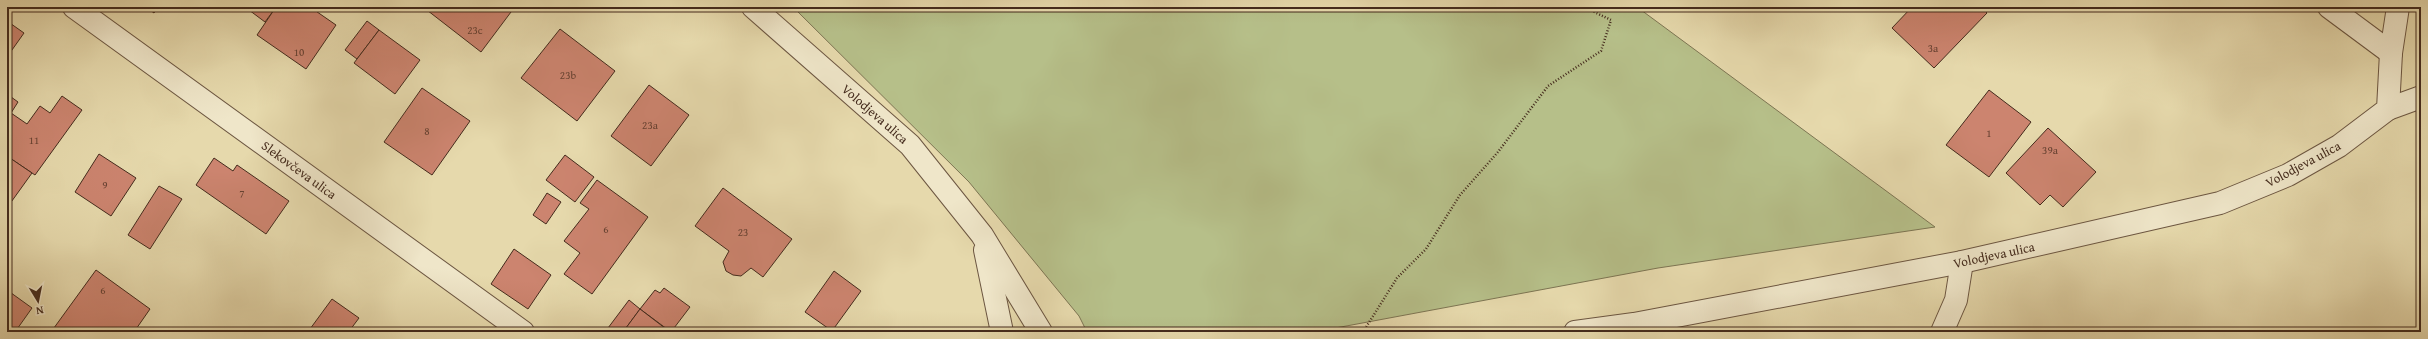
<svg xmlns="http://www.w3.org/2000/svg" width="2428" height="339" font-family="'Gentium Book Plus',serif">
	<rect width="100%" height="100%" fill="#e6d9ac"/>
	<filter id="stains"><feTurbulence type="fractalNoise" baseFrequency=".005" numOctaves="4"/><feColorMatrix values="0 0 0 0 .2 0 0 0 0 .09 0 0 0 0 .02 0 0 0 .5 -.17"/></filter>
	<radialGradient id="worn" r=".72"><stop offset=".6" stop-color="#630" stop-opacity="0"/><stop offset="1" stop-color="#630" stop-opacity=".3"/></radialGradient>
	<polygon fill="#b6bf89" stroke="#7d7553" points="793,7 1637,7 1935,227 1658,268 1314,332 1087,332 1079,316 969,182"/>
	<g fill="#cc846f" stroke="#442b1d">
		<polygon points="146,7 158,7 154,13"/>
		<polygon points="245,7 276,7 265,22"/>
		<polygon points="276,7 310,7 336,25 306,69 257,35"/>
		<polygon points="423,7 512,7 514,8 481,52"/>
		<polygon points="1912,7 1981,7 1987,13 1934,68 1892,28"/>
		<polygon points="7,21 24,33 7,57"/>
		<polygon points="367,21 379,30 357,59 345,50"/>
		<polygon points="560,29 615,71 577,121 521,78"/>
		<polygon points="379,30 420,60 395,94 354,63"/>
		<polygon points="649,85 689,115 651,166 611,136"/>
		<polygon points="422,88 470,121 432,175 384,142"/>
		<polygon points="1989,90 2031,122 1989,177 1946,145"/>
		<polygon points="7,94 18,102 11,113 27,124 40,106 50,113 62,96 82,110 35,175 7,156"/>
		<polygon points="2048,128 2096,172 2063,207 2050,195 2040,205 2006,173"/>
		<polygon points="99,154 136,178 111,216 75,192"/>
		<polygon points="565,155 594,177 575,202 546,180"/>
		<polygon points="7,156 32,173 9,205 7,204"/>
		<polygon points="214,158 233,171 237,165 289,201 266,234 196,185"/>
		<polygon points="597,180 648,217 592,294 564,274 580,253 564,241 589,209 580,203"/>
		<polygon points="159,186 182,199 150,249 128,235"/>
		<polygon points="723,188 792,239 763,277 751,268 741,276 733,275 726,271 723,262 729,251 695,226"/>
		<polygon points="547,193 561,202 546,224 533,215"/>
		<polygon points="514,249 551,275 528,309 491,284"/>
		<polygon points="96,270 150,309 134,332 51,332"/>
		<polygon points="834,271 861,291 832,331 805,312"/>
		<polygon points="664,288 690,307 671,332 640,309 655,290 660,293"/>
		<polygon points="7,290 32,308 15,332 7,332"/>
		<polygon points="332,299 359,318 350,330 352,332 314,332 310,329"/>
		<polygon points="629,300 640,309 623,332 605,332"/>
		<polygon points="640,309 670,332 623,332"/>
	</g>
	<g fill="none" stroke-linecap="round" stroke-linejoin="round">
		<defs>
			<g id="minor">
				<polyline points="74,7 523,332"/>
				<polyline points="753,7 910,145 982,235 1041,332"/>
				<polyline points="2329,7 2391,53"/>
				<polyline points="2388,109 2421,97"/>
				<polyline points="985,250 1002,332"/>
				<polyline points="1575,332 1634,324 1962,262 2220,203 2288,175 2339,146 2388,109 2391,53 2398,7"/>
				<polyline points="1942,332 1956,300 1962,262"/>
			</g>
		</defs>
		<use href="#minor" stroke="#6c5641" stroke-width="24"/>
		<polyline stroke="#442b1d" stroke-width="2.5" stroke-dasharray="1 2" stroke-linecap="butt" points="1363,332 1397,278 1426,249 1460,195 1498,152 1548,86 1601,51 1611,20 1584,7"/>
		<use href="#minor" stroke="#efe6c9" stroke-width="22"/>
	</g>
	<g text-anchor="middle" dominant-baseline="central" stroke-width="3.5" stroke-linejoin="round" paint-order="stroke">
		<g font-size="11" fill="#664132">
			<text x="475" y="30">23c</text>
			<text x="1933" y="48">3a</text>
			<text x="299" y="52">10</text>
			<text x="568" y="75">23b</text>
			<text x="650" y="125">23a</text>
			<text x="427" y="131">8</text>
			<text x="1989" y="133">1</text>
			<text x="34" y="140">11</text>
			<text x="2050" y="150">39a</text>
			<text x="105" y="185">9</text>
			<text x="242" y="193">7</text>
			<text x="606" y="229">6</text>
			<text x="743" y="232">23</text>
			<text x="103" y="290">6</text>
		</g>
		<g font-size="13" fill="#442b1d" stroke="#efe6c9">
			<text transform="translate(875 114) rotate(41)">Volodjeva ulica</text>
			<text transform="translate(2303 164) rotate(-28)">Volodjeva ulica</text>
			<text transform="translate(299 170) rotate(36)">Slekovčeva ulica</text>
			<text transform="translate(1994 255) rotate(-12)">Volodjeva ulica</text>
		</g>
	</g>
	<rect width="2428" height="339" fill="none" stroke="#e6d9ac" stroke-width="24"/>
	<rect x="8" y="8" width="2412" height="323" fill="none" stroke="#442b1d" stroke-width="2"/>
	<rect x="12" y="12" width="2404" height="315" fill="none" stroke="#442b1d"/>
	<g transform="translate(38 301) rotate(170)" stroke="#efe6c9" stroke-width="3" paint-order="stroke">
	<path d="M0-3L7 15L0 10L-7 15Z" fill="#442b1d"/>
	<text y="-6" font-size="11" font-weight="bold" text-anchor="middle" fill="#442b1d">N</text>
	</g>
	<rect width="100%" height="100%" filter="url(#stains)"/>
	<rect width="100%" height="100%" fill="url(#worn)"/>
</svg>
